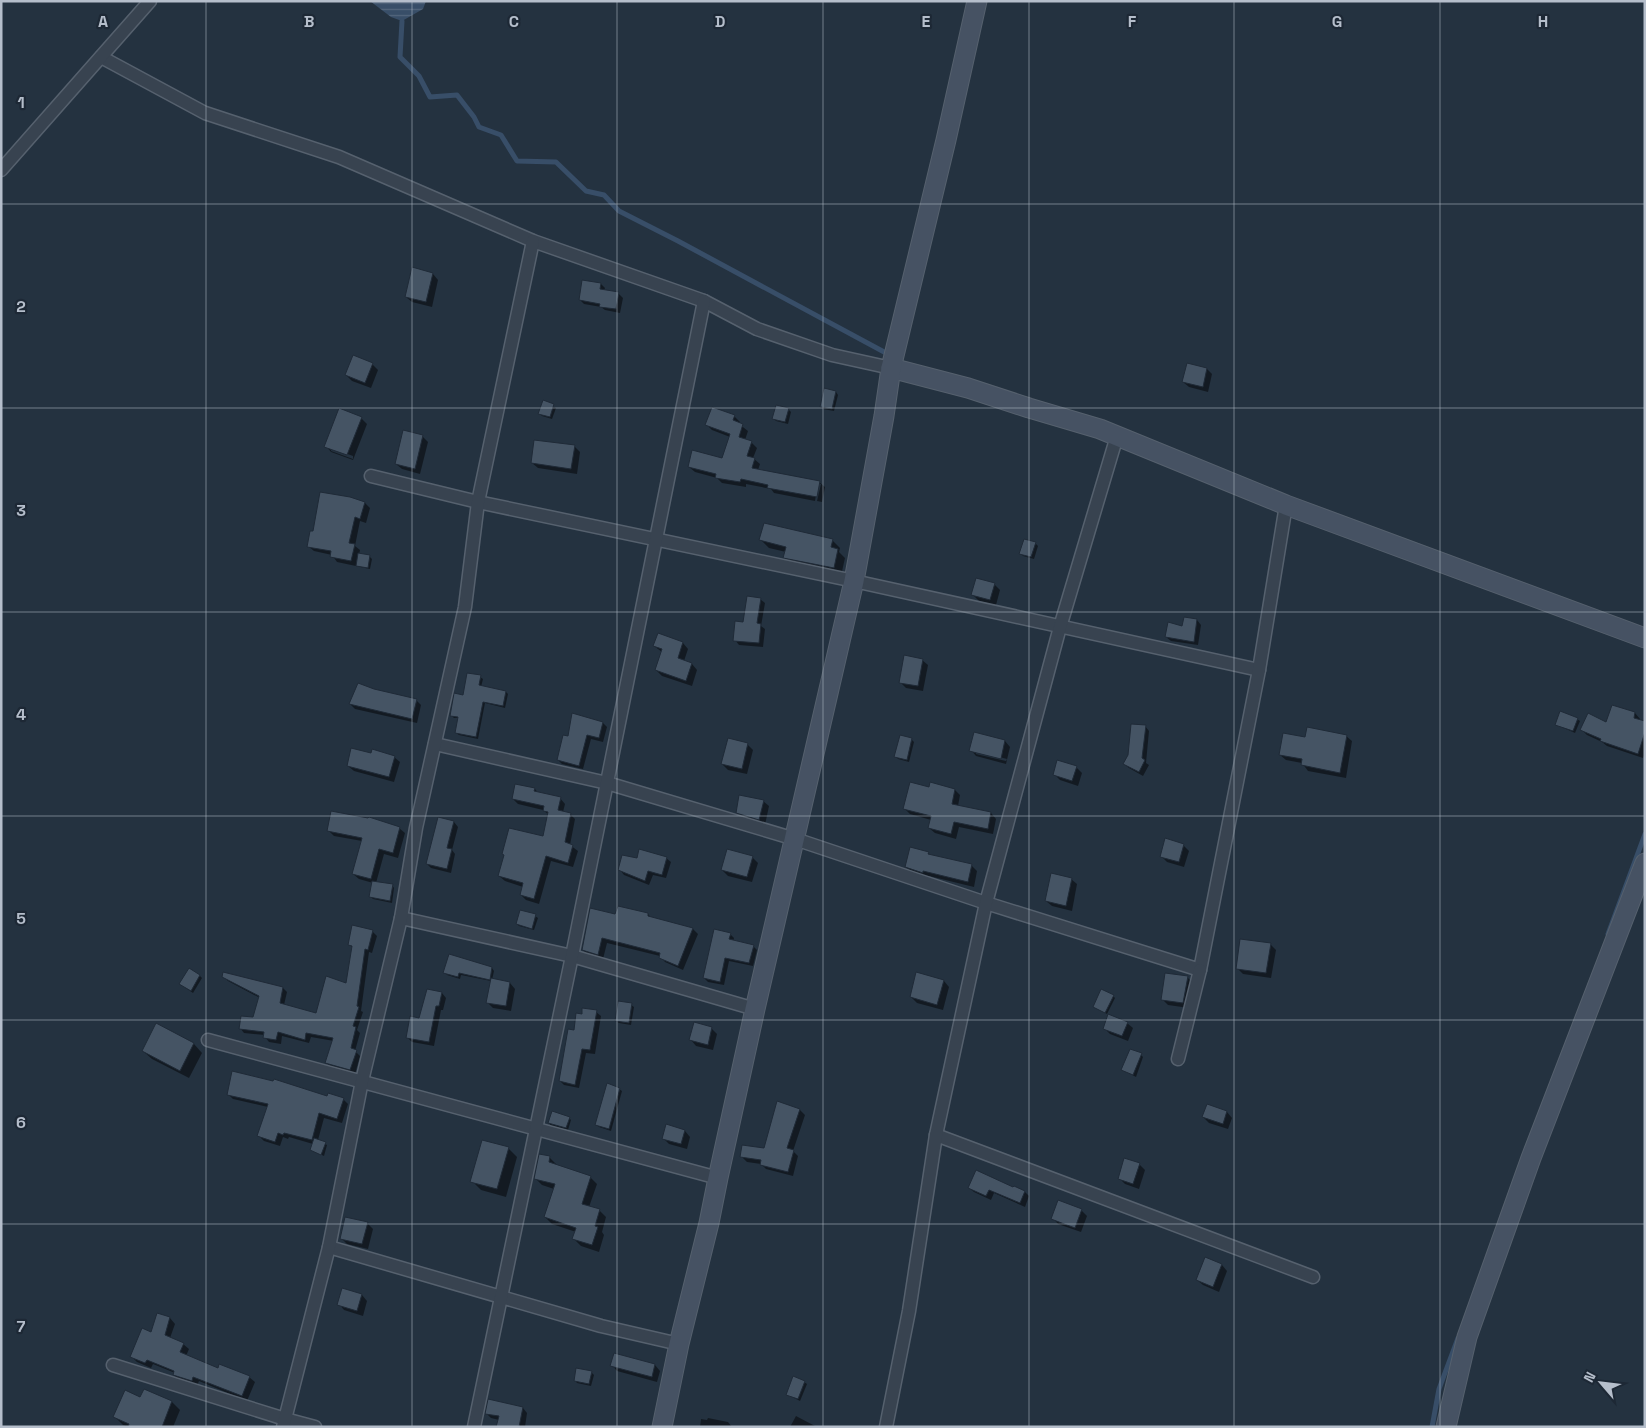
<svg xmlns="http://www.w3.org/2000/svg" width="1646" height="1428" font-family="'Space Grotesk',sans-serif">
	<defs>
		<pattern id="water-rules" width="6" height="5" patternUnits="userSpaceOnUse" patternTransform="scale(1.25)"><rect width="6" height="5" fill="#384e68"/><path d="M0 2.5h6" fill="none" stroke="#53667c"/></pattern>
	</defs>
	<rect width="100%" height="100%" fill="#243240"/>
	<polygon fill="url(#water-rules)" points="370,1 426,1 423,9 402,21 391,17"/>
	<g fill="#0007" fill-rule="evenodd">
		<polygon points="413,269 433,274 438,280 432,307 412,302 406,297"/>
		<polygon points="601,284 605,288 604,291 618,293 623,298 620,313 605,310 601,307 584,304 580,300"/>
		<polygon points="372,364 378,370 371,388 352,381 346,375"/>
		<polygon points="1207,369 1212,374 1208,392 1189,387 1183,382"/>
		<polygon points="836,392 838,395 834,411 823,409 821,406"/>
		<polygon points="543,402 556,408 552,419 542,416 540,414"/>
		<polygon points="788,409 791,412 788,424 776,421 773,418"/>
		<polygon points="734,416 740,422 739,424 748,431 745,440 751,442 757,448 753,458 760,464 758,470 819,482 825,487 822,502 817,501 821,484 818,484 815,501 774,493 771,489 746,484 746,487 722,483 717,478 695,472 689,467 723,459 730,437 712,430 707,425"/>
		<path d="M361,418L367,424L353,460L331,452L326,446ZM331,448L353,456V459L331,451Z"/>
		<polygon points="422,436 428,442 420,474 402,469 396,464"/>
		<polygon points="574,446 580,452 577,474 538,468 532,463"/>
		<polygon points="349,498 365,503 370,508 366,523 360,521 355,546 360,550 359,555 369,556 372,559 370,569 337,562 332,555 314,551 308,546 314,533"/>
		<polygon points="761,540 832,540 840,548 839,552 845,558 841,576 793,565 785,557 786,552 769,548"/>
		<polygon points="1035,543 1038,546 1034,559 1023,556 1021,553"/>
		<polygon points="994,584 1000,590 996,605 979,601 973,595"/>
		<polygon points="760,599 765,603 761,626 765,629 763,647 739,645 735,640 744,623"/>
		<polygon points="1197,620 1201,625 1198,645 1171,641 1166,637"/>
		<polygon points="683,643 688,649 684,661 692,664 697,670 692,686 662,676 656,670 662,652 654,646"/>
		<polygon points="922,660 928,665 923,691 906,688 900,682"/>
		<polygon points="480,677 483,679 481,687 506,692 508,694 505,708 485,703 478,739 459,735 456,733 459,718 454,718 451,715"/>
		<polygon points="416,700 421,705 417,723 355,709 350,704"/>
		<polygon points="1635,713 1640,719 1639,721 1645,722 1645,753 1643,758 1607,746 1602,742 1587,735 1581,729 1607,724"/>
		<polygon points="573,715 603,723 607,727 603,742 591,739 583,769 562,764 558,760 569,738"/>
		<polygon points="1577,719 1580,721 1575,733 1557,725"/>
		<polygon points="1145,726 1149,731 1146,763 1149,765 1143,776 1129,768 1124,764"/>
		<path d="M975,734L1005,741L1010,747L1006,764L976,756L971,750ZM976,751L1007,759L1006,761L976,754Z"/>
		<polygon points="1346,736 1352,741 1346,778 1308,771 1302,763 1286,760 1280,755 1306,738"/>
		<polygon points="912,740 914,742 909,762 898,759 896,756"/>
		<polygon points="747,744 753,750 747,774 728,770 722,764"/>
		<polygon points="394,757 400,762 394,782 354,771 348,766"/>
		<polygon points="1076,767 1082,773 1078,786 1060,780 1054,774"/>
		<polygon points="535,789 539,794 560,798 565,804 563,812 570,814 575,819 570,845 578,851 573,867 551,861 539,904 526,900 521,895 523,887 505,881 499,876 544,838 549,815 543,810 518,804 513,799"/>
		<polygon points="930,789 955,790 960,795 958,806 991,813 996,819 993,834 959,827 956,839 935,833 929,828 931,820 910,814 904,808"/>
		<polygon points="763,801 769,806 765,825 743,818 737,812"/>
		<polygon points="439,818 454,822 458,827 452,850 455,854 451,873 431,868 427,864"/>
		<polygon points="399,828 405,833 398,858 384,854 376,883 392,885 394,888 392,903 373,899 371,897 373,883 359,879 353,874 362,841 334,836 328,830"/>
		<polygon points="1183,845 1189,851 1184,867 1167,862 1161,856"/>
		<polygon points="928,853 930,856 972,866 977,871 974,887 929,876 928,878 912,872 906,867"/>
		<polygon points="752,857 758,863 752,882 728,876 722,870"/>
		<polygon points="666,858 671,862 666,878 653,875 649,885 624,875 620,870 637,860"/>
		<polygon points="1071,879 1077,884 1072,911 1052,906 1046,901"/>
		<polygon points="648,914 651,918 693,929 698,934 683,970 665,962 660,956 607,943 603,959 588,955 583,950 616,916"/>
		<polygon points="535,916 538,918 534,930 519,926 517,924"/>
		<polygon points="372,931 377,936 372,953 369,952 361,1011 363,1012 357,1030 360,1033 355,1051 360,1056 355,1074 331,1067 327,1063 334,1041 311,1037 309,1043 282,1036 281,1044 269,1042 265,1037 265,1035 244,1033 240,1028 254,1018 260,998 228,981 223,976 283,988 287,992 284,1005 316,1014 347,984 353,948 349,944"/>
		<polygon points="730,934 734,938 733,942 753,946 757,950 753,966 729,961 724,985 708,982 704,978"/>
		<polygon points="1270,944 1276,950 1271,978 1243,974 1237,968"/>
		<polygon points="492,968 494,971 492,980 510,983 515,989 511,1011 493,1008 487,1002 491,981 461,975 460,979 447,975 445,972"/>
		<polygon points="200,976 202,978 193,993 180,984"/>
		<polygon points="1187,977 1193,983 1189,1008 1168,1005 1162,999"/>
		<polygon points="944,981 949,987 943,1010 917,1003 911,997"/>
		<polygon points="428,990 442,993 446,998 443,1010 441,1010 434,1046 412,1042 407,1037 420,1020"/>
		<polygon points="1113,996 1115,998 1107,1014 1094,1007"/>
		<polygon points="631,1005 634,1007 631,1025 619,1023 616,1021"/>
		<polygon points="596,1012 601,1016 595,1054 586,1053 579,1088 564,1085 560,1081 575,1032"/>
		<polygon points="1127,1023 1133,1028 1128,1041 1110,1034 1104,1028"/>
		<polygon points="157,1025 194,1044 202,1053 189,1078 152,1059 143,1051"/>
		<polygon points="711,1028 717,1034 713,1050 696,1046 691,1040"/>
		<polygon points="1141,1055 1143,1057 1136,1077 1123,1070"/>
		<polygon points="619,1089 622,1091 611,1131 599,1127 597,1125"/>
		<polygon points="228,1094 343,1099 348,1104 342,1123 324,1118 318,1140 327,1145 324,1156 311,1150 313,1144 289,1137 288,1139 283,1137 280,1146 264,1141 259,1136 268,1107 233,1099"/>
		<polygon points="800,1110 805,1115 793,1151 798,1156 793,1176 766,1169 761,1164 747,1162 741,1156 765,1150"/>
		<polygon points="1227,1112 1232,1118 1228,1129 1209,1123 1203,1117"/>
		<polygon points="569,1118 571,1120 568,1130 551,1126 549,1123"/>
		<polygon points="666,1126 685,1131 690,1137 687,1149 669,1144 663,1138"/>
		<polygon points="508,1148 517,1157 506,1197 481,1190 472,1181"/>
		<polygon points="550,1158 557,1165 590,1177 597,1184 589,1207 599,1210 606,1217 602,1232 604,1235 599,1252 581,1246 574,1239 576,1232 552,1224 545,1217 554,1189 542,1185 535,1178"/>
		<polygon points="1139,1164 1145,1170 1139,1189 1125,1184 1119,1178"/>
		<polygon points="1014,1187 1025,1192 1029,1196 1025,1207 994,1193 991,1200 974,1192 969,1188 1014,1189"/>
		<polygon points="1081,1210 1087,1216 1081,1232 1058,1224 1053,1218"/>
		<polygon points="367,1223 373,1229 368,1249 347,1244 341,1238"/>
		<polygon points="1206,1258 1222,1265 1227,1271 1219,1292 1203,1285 1197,1280"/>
		<polygon points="343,1289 362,1295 367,1301 363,1316 344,1310 339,1304"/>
		<polygon points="158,1315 170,1318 175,1324 170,1338 183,1344 189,1349 186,1356 218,1369 249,1377 255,1382 247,1401 199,1381 197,1386 179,1380 174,1375 175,1373 153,1364 151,1368 137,1362 131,1356 152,1333"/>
		<polygon points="612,1365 655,1365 660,1371 657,1382 617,1371"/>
		<polygon points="591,1372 594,1375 591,1386 577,1383 575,1380"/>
		<polygon points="804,1382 807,1384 800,1401 788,1395"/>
		<polygon points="141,1398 172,1402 180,1410 173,1427 128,1427 123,1425 115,1417"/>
		<polygon points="523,1408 527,1413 525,1427 498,1427 499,1420 491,1418 486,1413"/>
		<polygon points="796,1416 815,1426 816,1427 790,1427"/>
		<polygon points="708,1418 728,1422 732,1427 700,1427 701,1419 707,1420"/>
	</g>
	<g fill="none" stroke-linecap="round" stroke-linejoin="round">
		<g stroke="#384e68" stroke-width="5">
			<polyline points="402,21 400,57 419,76 430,97 457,95 474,117 479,127 501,135 517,161 556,162 586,191 604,195 619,211 678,241 886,353"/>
			<polyline points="1608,934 1645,834"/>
			<polyline points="1432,1427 1439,1389 1458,1338"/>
		</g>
	</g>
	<g fill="#455464" stroke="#1f2a37">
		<polygon points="412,267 433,273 426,302 405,297"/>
		<polygon points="582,280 601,283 600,289 619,292 616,309 599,307 600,304 579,300"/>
		<polygon points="353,355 373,363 365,383 345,375"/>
		<polygon points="1187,363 1207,368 1203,387 1182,382"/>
		<polygon points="824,388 836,391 832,409 820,407"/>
		<polygon points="543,400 554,404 550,417 538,414"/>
		<polygon points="776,405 789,408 785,422 772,419"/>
		<polygon points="712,407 735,415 733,420 743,424 739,437 752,441 747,456 755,458 752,468 820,481 817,497 767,488 768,485 741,479 740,482 715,478 716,474 688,467 692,450 722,458 730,434 705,425"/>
		<polygon points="339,408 362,417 347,455 324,447"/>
		<polygon points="403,430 423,435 415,469 395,464"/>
		<polygon points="534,440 575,445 571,469 531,463"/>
		<polygon points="320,492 350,497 365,502 360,519 355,517 349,543 355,544 351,561 330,557 331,551 307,547 310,531 313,531"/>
		<polygon points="764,523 833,539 831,547 838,549 834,568 783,558 786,547 759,540"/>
		<polygon points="1024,539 1036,542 1031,557 1019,554"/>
		<polygon points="358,553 370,555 368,568 356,566"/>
		<polygon points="976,578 995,583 990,600 971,595"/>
		<polygon points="747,596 761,598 757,623 761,624 759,643 733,641 735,621 743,622"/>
		<polygon points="1184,617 1197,619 1194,642 1165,637 1168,622 1182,626"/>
		<polygon points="658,633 683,642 678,658 692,663 686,681 655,670 662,649 653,646"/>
		<polygon points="904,655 923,659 918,686 899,683"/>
		<polygon points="467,673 481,675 479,685 506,691 503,706 483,702 476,737 455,733 458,717 450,716 454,693 463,695"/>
		<polygon points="358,683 374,689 417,699 412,719 349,704"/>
		<polygon points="1612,705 1635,712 1634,718 1645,721 1645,732 1638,754 1600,741 1601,739 1580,730 1588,713 1606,722"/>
		<polygon points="1560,711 1578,718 1573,731 1555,725"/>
		<polygon points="572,713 603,722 599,738 587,735 579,766 557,760 563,735 568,736"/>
		<polygon points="1131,724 1146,725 1142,758 1145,760 1139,772 1123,764 1128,755"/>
		<polygon points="1307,727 1347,735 1340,773 1301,765 1302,759 1279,755 1283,733 1305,737"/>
		<polygon points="974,732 1005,740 1001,759 969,751"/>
		<polygon points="900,735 912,738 907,760 894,757"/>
		<polygon points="728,738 748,743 742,769 721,764"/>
		<polygon points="351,748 371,753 372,749 395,756 389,777 347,766"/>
		<polygon points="1057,760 1077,766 1072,781 1053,775"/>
		<polygon points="910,782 929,787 930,782 955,789 952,804 991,812 988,829 954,822 951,834 928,828 931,816 903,809"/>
		<polygon points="515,784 535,788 534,791 561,797 558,810 571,813 565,842 573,845 568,863 546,856 534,899 520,895 523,883 498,876 504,855 502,854 509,828 543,836 548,812 543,811 544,806 512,799"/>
		<polygon points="739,795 764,800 759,820 736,813"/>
		<polygon points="331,811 368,818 369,817 400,827 393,853 379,849 371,879 352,874 362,838 327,831"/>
		<polygon points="438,817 454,821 447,848 452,849 447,869 426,864"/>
		<polygon points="1165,838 1184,844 1179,862 1160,857"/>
		<polygon points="910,847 929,852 928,854 972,864 968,882 923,871 923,873 905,867"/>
		<polygon points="639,849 667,857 662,875 648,871 645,881 618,870 622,855 637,858"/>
		<polygon points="727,849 753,856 747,877 721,870"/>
		<polygon points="1051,873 1072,878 1066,906 1045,901"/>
		<polygon points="372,881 393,884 390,901 369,897"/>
		<polygon points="618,906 648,913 648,916 693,928 678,966 659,958 660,953 602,938 598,955 582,950 590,908 615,914"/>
		<polygon points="520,910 536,914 532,929 516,924"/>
		<polygon points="352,925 373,930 368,950 365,949 357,1006 359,1007 353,1026 356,1027 351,1048 357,1050 350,1070 325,1063 333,1038 306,1033 305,1040 278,1032 276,1040 263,1038 264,1032 239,1029 241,1016 253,1017 259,996 222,977 223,972 283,987 280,1003 316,1013 326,976 346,983 352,946 348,945"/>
		<polygon points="714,929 731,933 729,939 754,945 749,963 725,958 720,982 703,978"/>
		<polygon points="1240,939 1271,943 1266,973 1236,969"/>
		<polygon points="449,954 492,967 490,980 459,973 458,977 443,973"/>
		<polygon points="189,968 200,975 191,991 179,984"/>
		<polygon points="916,972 944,980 937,1005 910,997"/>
		<polygon points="1165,973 1188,976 1183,1003 1161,1000"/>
		<polygon points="491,978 510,982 506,1006 486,1003"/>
		<polygon points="427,989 442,992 439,1006 436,1006 429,1042 406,1038 410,1016 419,1018"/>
		<polygon points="1101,989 1114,995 1105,1013 1093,1007"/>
		<polygon points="618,1001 632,1003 629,1023 615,1021"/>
		<polygon points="582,1008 597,1010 590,1050 582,1049 575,1085 559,1081 568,1029 574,1030 576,1013 582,1014"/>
		<polygon points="1108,1014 1128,1022 1122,1036 1103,1029"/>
		<polygon points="694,1022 712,1027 708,1045 689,1040"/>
		<polygon points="156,1023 194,1043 180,1071 142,1051"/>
		<polygon points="1130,1049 1142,1053 1133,1075 1121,1070"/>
		<polygon points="232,1071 273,1081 274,1079 327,1096 328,1093 344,1098 337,1119 319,1113 312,1140 284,1133 283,1135 278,1133 275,1142 257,1136 268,1104 227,1095"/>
		<polygon points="607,1083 620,1088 609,1129 595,1125"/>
		<polygon points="777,1101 800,1109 787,1148 794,1150 788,1172 760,1165 761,1160 740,1157 742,1145 764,1148"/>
		<polygon points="1207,1104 1227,1111 1223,1124 1202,1117"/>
		<polygon points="552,1111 570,1117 566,1128 548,1123"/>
		<polygon points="666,1124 685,1130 681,1144 662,1139"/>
		<polygon points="314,1138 326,1142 321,1155 310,1150"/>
		<polygon points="482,1140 509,1147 497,1189 470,1182"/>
		<polygon points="539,1154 550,1156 549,1162 591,1176 582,1204 600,1209 595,1226 598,1227 592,1245 572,1239 576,1228 544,1217 555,1184 534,1179"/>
		<polygon points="1124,1158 1140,1163 1133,1184 1118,1179"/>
		<polygon points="976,1170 1013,1187 1014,1186 1025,1191 1020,1203 989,1190 986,1196 968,1188"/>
		<polygon points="1058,1200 1082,1209 1075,1228 1051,1219"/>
		<polygon points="345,1217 368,1222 362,1244 340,1239"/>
		<polygon points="1205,1257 1222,1264 1213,1287 1196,1280"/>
		<polygon points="342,1288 362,1294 357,1311 337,1305"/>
		<polygon points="157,1313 170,1317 165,1335 184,1343 180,1352 218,1368 219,1364 250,1376 242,1396 193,1377 192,1381 173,1375 174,1371 147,1360 145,1363 130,1357 142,1328 151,1332"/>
		<polygon points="614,1353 655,1364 652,1377 610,1366"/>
		<polygon points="576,1368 592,1371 589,1384 574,1381"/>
		<polygon points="793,1376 805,1381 798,1399 786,1395"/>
		<polygon points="144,1389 172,1401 162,1427 128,1427 129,1424 113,1417 125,1390 140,1397"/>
		<polygon points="488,1399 523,1407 519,1427 496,1427 499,1416 485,1414"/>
	</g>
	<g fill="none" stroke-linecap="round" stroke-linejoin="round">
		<defs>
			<g id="street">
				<polyline points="101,57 205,113 339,157 533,241 704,301 757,329 832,355 891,368"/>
				<polyline points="1,170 150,1"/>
				<polyline points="371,476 478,502 854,581 1259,670"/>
				<polyline points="435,744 607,783 795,839 986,903 1200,970 1259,670 1286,505"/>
				<polyline points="401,918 572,956 755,1009"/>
				<polyline points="208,1040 718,1178"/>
				<polyline points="1178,1059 1200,970"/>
				<polyline points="936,1135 1313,1277"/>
				<polyline points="329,1247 601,1326 679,1344"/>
				<polyline points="113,1365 285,1419 315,1427"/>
				<polyline points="283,1427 329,1247 362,1081 401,918 416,828 465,607 478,502 533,241"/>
				<polyline points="474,1427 572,956 704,301"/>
				<polyline points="886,1427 909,1311 936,1135 986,903 1060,627 1117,436"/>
			</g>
			<g id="secondary">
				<polyline points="891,368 968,388 1029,408 1100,429 1286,505 1645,638"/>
				<polyline points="662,1427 679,1344 709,1223 718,1178 755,1009 854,581 884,416 891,368 946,140 977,1"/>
				<polyline points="1446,1427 1467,1337 1531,1158 1645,863"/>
			</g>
		</defs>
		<use href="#street" stroke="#56616e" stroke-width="15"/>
		<use href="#secondary" stroke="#56616e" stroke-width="21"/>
		<use href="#street" stroke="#384350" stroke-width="12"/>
		<use href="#secondary" stroke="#465263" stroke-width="19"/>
	</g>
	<path fill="none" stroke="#b5becb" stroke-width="1" stroke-opacity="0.55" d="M206,1V1427M412,1V1427M617,1V1427M823,1V1427M1029,1V1427M1234,1V1427M1440,1V1427M1,204H1645M1,408H1645M1,612H1645M1,816H1645M1,1020H1645M1,1224H1645"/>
	<g font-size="16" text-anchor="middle" font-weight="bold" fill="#b5becb" stroke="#1d2835" stroke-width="4.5" stroke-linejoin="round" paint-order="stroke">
		<text x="103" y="27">A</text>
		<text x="309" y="27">B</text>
		<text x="514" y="27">C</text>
		<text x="720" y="27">D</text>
		<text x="926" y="27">E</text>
		<text x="1132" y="27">F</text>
		<text x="1337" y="27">G</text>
		<text x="1543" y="27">H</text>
		<text x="21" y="108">1</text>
		<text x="21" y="312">2</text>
		<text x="21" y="516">3</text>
		<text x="21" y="720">4</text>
		<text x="21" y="924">5</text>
		<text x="21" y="1128">6</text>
		<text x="21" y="1332">7</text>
	</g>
	<rect width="1646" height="1428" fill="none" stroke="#b5becb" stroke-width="5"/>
	<g transform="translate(1601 1383) rotate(298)" stroke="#1d2835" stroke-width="4" paint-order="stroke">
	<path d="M0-4L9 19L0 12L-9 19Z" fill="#b5becb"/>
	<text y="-8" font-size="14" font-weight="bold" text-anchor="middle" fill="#b5becb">N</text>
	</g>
</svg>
